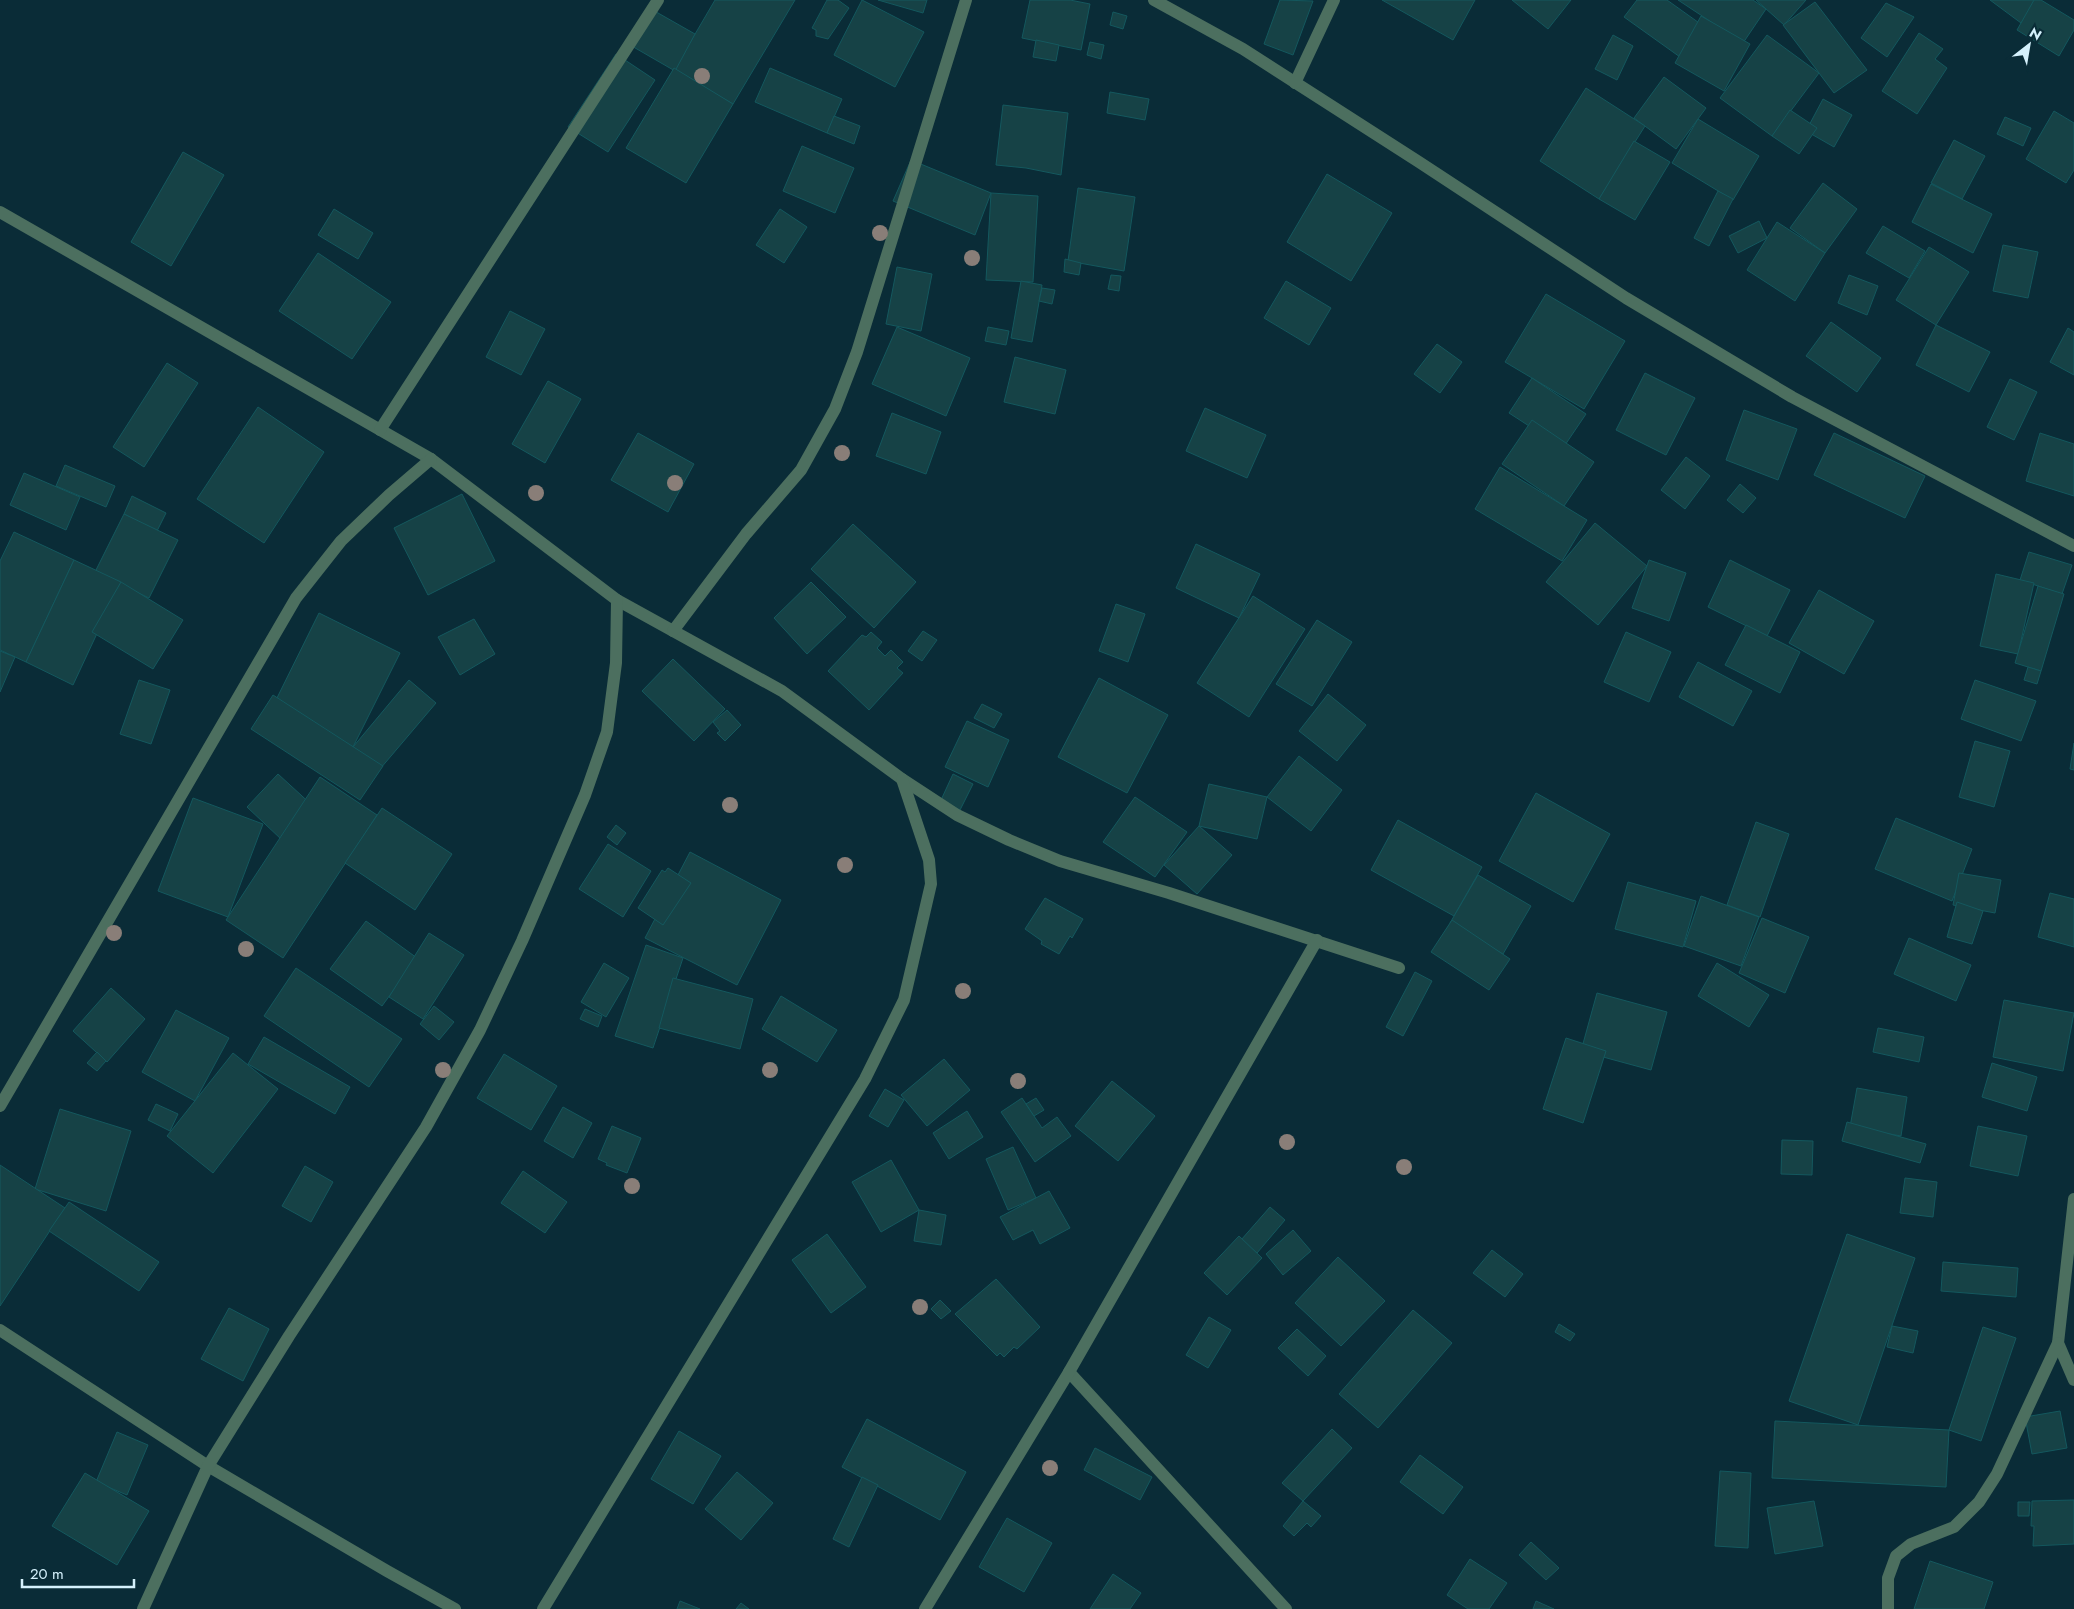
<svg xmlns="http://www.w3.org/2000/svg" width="2074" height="1609" font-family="Jost,sans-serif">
	<rect width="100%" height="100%" fill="#0a2c37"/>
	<g fill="#164246" stroke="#14585e">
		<polygon points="715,0 795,0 733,104 674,70"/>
		<polygon points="827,0 838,0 849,8 828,39 816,36 816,30 812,28"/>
		<polygon points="862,0 924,32 895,87 834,55"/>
		<polygon points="878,0 927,0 923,13"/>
		<polygon points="1030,0 1070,0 1090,4 1081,50 1022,38"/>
		<polygon points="1280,0 1313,1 1293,55 1264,44"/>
		<polygon points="1382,0 1475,0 1453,40"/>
		<polygon points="1512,0 1571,0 1548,29"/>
		<polygon points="1637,0 1667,0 1702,25 1680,57 1624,17"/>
		<polygon points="1678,0 1753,0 1766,9 1743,43"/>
		<polygon points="1756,0 1806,0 1784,25"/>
		<polygon points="1990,0 2038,0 2021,23"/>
		<polygon points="2034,0 2041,0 2074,20 2074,30 2059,56 2017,30"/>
		<polygon points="1815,2 1867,70 1834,93 1783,25"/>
		<polygon points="1886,3 1914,17 1887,57 1861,38"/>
		<polygon points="651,9 695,34 675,71 630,45"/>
		<polygon points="1113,12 1127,16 1123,29 1110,25"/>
		<polygon points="1701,16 1750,44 1724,91 1675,63"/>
		<polygon points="1919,33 1943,49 1935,59 1947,68 1917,114 1882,91"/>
		<polygon points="1613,35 1633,46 1617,80 1595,69"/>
		<polygon points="1767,35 1819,73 1772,136 1720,98"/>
		<polygon points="1036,40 1059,45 1056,61 1033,57"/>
		<polygon points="1090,42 1104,45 1101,59 1087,55"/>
		<polygon points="616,54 655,80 608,152 568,127"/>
		<polygon points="674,68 733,104 686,183 626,148"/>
		<polygon points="770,68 842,99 827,133 755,102"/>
		<polygon points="1664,77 1706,108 1676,149 1634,118"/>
		<polygon points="1586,88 1645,126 1599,199 1540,161"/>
		<polygon points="1110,92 1149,99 1145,120 1107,113"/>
		<polygon points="1823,99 1852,115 1834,147 1806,131"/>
		<polygon points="1003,105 1068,113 1061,175 1026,168 996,165"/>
		<polygon points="1790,110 1817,128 1799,154 1772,136"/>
		<polygon points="2054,111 2074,123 2074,170 2066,183 2026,159"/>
		<polygon points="834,116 860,126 854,144 827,133"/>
		<polygon points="2005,117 2031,128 2023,146 1997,134"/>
		<polygon points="1698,119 1759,156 1733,200 1672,163"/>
		<polygon points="1954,140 1985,156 1962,199 1931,183"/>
		<polygon points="1634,141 1670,162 1635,220 1599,199"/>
		<polygon points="802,146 854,168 835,213 783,191"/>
		<polygon points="183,152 224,175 171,266 131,242"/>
		<polygon points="911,160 991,193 975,235 893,201"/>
		<polygon points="1327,174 1392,213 1351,281 1287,242"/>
		<polygon points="1823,183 1857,209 1825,253 1790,228"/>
		<polygon points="1931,184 1992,214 1973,253 1912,222"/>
		<polygon points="1078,188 1135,197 1124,271 1068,261"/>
		<polygon points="1718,191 1733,199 1709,246 1694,238"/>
		<polygon points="991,193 1038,196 1033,282 986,280"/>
		<polygon points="334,209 373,233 358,259 318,235"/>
		<polygon points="780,209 807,227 784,263 756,245"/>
		<polygon points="1759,221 1767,238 1738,253 1729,236"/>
		<polygon points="1777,222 1825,253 1795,301 1747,270"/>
		<polygon points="1883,226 1925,251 1909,278 1866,253"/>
		<polygon points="2003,245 2038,252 2028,298 1993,291"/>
		<polygon points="1929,247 1969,272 1936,325 1896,300"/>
		<polygon points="318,253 391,302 352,359 279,311"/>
		<polygon points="1065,259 1081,263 1079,275 1064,272"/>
		<polygon points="897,267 932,274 921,331 886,324"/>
		<polygon points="1111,275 1121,276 1119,291 1108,289"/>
		<polygon points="1849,275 1878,286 1867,315 1838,303"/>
		<polygon points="1021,281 1042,285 1032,342 1011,338"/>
		<polygon points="1286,281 1331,308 1309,345 1264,318"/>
		<polygon points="1042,288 1055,290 1052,304 1039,301"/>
		<polygon points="1546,294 1625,341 1584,409 1505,362"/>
		<polygon points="510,311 545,329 521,375 486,357"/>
		<polygon points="1831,322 1881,358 1857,392 1806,356"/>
		<polygon points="1936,325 1990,352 1969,392 1916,365"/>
		<polygon points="897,327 970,358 946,416 872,384"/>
		<polygon points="988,327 1009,331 1006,345 985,341"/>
		<polygon points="2068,328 2074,332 2074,375 2050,362"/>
		<polygon points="1437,344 1462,362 1440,393 1414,374"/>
		<polygon points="1015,357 1066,370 1055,414 1004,402"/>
		<polygon points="167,363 198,383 144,467 113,447"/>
		<polygon points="1645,373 1695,398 1666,455 1616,430"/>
		<polygon points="1532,378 1586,414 1563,448 1509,413"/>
		<polygon points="2010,379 2037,392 2014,440 1987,427"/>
		<polygon points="548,381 581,399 545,463 512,444"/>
		<polygon points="258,407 324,452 264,543 197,499"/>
		<polygon points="1205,408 1266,435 1247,478 1186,451"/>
		<polygon points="1744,410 1797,429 1778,480 1726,460"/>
		<polygon points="892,413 941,432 926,474 876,456"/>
		<polygon points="1532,420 1594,462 1564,506 1502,464"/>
		<polygon points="638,433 694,464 668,512 611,480"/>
		<polygon points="1834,433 1925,476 1905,518 1814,475"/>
		<polygon points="2040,433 2074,444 2074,496 2026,481"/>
		<polygon points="1686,457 1710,476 1685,509 1661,490"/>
		<polygon points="65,465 115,486 106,507 56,486"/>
		<polygon points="1500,467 1587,520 1562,561 1475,509"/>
		<polygon points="24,473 80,497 66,530 10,505"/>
		<polygon points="1740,484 1756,498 1743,513 1727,500"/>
		<polygon points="462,494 495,561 428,595 394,528"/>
		<polygon points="132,496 166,513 157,531 124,514"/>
		<polygon points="124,514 178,540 149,598 95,572"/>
		<polygon points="1595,523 1647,566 1598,625 1546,582"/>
		<polygon points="853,524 916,582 874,628 811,569"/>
		<polygon points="14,532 74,560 26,662 0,650 0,561"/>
		<polygon points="1196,544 1260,574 1239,618 1176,588"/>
		<polygon points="2029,552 2072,565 2062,594 2020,580"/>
		<polygon points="74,560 121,582 73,685 26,662"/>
		<polygon points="1649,560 1686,573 1669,621 1632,608"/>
		<polygon points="1730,560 1790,590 1767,636 1708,607"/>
		<polygon points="1996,574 2034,583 2018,654 1980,646"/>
		<polygon points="121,582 183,620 153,669 92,632"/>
		<polygon points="811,582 846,617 807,654 774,618"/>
		<polygon points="2038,586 2064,594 2041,671 2015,663"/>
		<polygon points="1819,590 1874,621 1844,674 1789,643"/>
		<polygon points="1253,596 1305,629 1249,717 1197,683"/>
		<polygon points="1116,604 1145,614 1128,662 1099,651"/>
		<polygon points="319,613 400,653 353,747 273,706"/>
		<polygon points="474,619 495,654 460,675 438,637"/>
		<polygon points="1317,620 1352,642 1312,706 1276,684"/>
		<polygon points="1746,625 1800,652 1780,693 1725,665"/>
		<polygon points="923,631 937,640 922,661 908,651"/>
		<polygon points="871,632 882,642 877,648 885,656 891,650 903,662 897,668 903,673 869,710 828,671 862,635 866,637"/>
		<polygon points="1626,632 1671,652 1649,702 1604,682"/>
		<polygon points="0,651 15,657 0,692"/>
		<polygon points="673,659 725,709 694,741 642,691"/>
		<polygon points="1698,662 1752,691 1733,726 1679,697"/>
		<polygon points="2028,667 2041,671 2037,684 2024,680"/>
		<polygon points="1099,678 1168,715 1127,793 1058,757"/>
		<polygon points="139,680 170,690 151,744 120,734"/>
		<polygon points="409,680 436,703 380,769 353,747"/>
		<polygon points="1975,680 2036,701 2021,741 1961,719"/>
		<polygon points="1328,694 1366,725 1337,761 1299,731"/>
		<polygon points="273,695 383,766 360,800 251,729"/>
		<polygon points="982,704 1002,714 994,728 974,718"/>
		<polygon points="727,710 741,725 725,741 717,733 720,731 713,722"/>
		<polygon points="967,721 1009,740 988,787 945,767"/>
		<polygon points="1975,741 2010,751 1994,807 1959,797"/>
		<polygon points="2074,743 2074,770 2070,769"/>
		<polygon points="1299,756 1342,790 1311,831 1267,797"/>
		<polygon points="278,774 314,807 282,840 247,807"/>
		<polygon points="953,774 973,784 960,810 941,800"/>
		<polygon points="320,777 377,815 283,958 226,920"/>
		<polygon points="1209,784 1267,797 1257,839 1199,826"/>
		<polygon points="1536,793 1610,834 1573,902 1499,861"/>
		<polygon points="1135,797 1187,832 1155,877 1103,842"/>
		<polygon points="193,798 263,824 228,917 158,891"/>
		<polygon points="382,808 452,854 415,910 345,863"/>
		<polygon points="1896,818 1972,849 1952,901 1875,869"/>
		<polygon points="1398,820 1482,867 1454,916 1371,870"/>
		<polygon points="1756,822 1789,834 1760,917 1727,905"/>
		<polygon points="616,825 626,833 617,845 607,837"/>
		<polygon points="1199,826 1232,855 1197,894 1164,865"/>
		<polygon points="608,844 651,871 623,917 579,889"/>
		<polygon points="690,852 781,900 737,985 645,938"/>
		<polygon points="668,868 691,883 663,925 638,908 662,870 665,872"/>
		<polygon points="1959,873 2001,880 1995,913 1953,905"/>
		<polygon points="1478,875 1531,906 1503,954 1450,923"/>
		<polygon points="1628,882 1696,901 1683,947 1615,929"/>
		<polygon points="2050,893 2074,899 2074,947 2038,937"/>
		<polygon points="1701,896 1759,917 1741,966 1684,946"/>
		<polygon points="1045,898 1083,919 1072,938 1070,936 1059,954 1041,944 1042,941 1025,929"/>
		<polygon points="1957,902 1983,911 1972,944 1947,937"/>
		<polygon points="1762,918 1809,937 1785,993 1739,973"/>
		<polygon points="1452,920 1510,959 1489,990 1431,952"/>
		<polygon points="366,921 417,958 382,1006 330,969"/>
		<polygon points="429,933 464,955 423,1019 389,997"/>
		<polygon points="1909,938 1971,965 1956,1001 1894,974"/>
		<polygon points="646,945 683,958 653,1048 615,1036"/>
		<polygon points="604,963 629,978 606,1017 581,1002"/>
		<polygon points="1717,963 1769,995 1749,1027 1698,996"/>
		<polygon points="296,968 402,1039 369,1087 264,1016"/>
		<polygon points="1415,972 1432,981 1403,1036 1386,1027"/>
		<polygon points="673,978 753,999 740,1049 659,1028"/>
		<polygon points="111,988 145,1019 107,1062 73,1031"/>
		<polygon points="1597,993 1667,1012 1651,1070 1581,1051"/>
		<polygon points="781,996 837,1030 817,1062 762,1029"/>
		<polygon points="2004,1000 2074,1013 2063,1071 1993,1057"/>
		<polygon points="434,1006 454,1022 439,1040 420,1024"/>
		<polygon points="585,1009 602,1016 598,1027 580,1019"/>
		<polygon points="176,1010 229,1038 195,1101 142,1072"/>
		<polygon points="1878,1028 1924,1037 1919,1062 1873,1052"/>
		<polygon points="264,1037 350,1087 335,1114 248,1064"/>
		<polygon points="1566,1038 1606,1051 1583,1123 1543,1109"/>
		<polygon points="97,1052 106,1061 97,1071 87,1063"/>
		<polygon points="233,1053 278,1089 213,1173 167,1136"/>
		<polygon points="504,1054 557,1086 531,1130 477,1098"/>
		<polygon points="944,1059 970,1090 927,1126 901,1095"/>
		<polygon points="1992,1063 2037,1077 2027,1111 1982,1097"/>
		<polygon points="1112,1081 1155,1116 1118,1161 1075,1126"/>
		<polygon points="1857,1088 1907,1097 1901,1136 1850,1127"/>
		<polygon points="885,1089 904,1100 888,1127 869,1116"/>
		<polygon points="1022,1098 1042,1128 1057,1117 1071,1136 1035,1162 1001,1112"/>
		<polygon points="1036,1098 1044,1110 1034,1116 1026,1104"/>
		<polygon points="156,1104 178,1114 170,1131 148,1120"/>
		<polygon points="563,1107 592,1123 573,1158 544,1141"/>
		<polygon points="60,1109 131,1131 106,1211 35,1189"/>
		<polygon points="967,1111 983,1137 949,1159 933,1133"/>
		<polygon points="1847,1122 1926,1144 1920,1163 1842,1141"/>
		<polygon points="612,1126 641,1138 627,1173 606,1165 607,1163 598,1159"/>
		<polygon points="1978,1126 2027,1136 2018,1176 1970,1166"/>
		<polygon points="1782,1140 1813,1141 1812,1175 1781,1174"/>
		<polygon points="1013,1147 1036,1198 1008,1210 986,1159"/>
		<polygon points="891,1160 919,1210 881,1232 852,1182"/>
		<polygon points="0,1165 65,1208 0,1306"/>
		<polygon points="305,1166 333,1182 311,1222 282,1206"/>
		<polygon points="523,1171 567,1202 545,1233 501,1203"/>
		<polygon points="1905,1178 1937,1182 1933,1217 1900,1213"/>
		<polygon points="1049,1191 1070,1228 1040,1244 1033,1230 1013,1240 1000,1217"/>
		<polygon points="69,1202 159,1262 139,1291 49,1231"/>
		<polygon points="1270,1207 1285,1220 1257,1253 1241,1240"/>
		<polygon points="919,1210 946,1215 941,1245 914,1241"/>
		<polygon points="1293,1230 1311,1251 1283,1275 1266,1254"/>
		<polygon points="827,1234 866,1287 831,1313 792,1260"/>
		<polygon points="1847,1234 1915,1258 1858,1425 1789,1401"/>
		<polygon points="1239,1236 1262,1258 1227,1295 1204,1273"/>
		<polygon points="1492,1250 1523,1274 1505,1297 1473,1273"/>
		<polygon points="1338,1257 1385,1301 1341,1346 1295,1303"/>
		<polygon points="1943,1262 2018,1268 2016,1297 1941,1291"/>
		<polygon points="996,1279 1040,1327 1017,1349 1014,1347 1004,1357 1000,1353 997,1356 955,1314"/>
		<polygon points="940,1300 951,1311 941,1319 931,1309"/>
		<polygon points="229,1308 269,1329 243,1381 201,1359"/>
		<polygon points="1413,1310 1452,1343 1378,1428 1339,1394"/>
		<polygon points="1209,1317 1231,1330 1208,1368 1186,1355"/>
		<polygon points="1559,1324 1575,1334 1570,1341 1555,1332"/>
		<polygon points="1892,1326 1918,1331 1913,1353 1887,1347"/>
		<polygon points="1983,1327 2016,1338 1981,1441 1949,1430"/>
		<polygon points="1297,1329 1326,1356 1308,1376 1278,1348"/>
		<polygon points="2060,1411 2067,1448 2032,1454 2025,1417"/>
		<polygon points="867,1419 966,1472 940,1520 842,1467"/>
		<polygon points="1775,1421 1949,1430 1946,1487 1772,1478"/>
		<polygon points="1332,1429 1352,1448 1303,1501 1282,1483"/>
		<polygon points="679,1431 721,1456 693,1504 651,1479"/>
		<polygon points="117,1432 148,1445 127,1495 96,1482"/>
		<polygon points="1095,1448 1152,1477 1140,1500 1084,1470"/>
		<polygon points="1420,1455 1463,1487 1443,1514 1400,1482"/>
		<polygon points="1720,1471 1751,1473 1748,1548 1715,1546"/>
		<polygon points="737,1472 773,1503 741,1540 705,1509"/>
		<polygon points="85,1473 149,1511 117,1565 52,1526"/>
		<polygon points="862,1477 878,1485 849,1547 833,1539"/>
		<polygon points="2074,1500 2074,1544 2033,1546 2034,1526 2031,1526 2032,1501"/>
		<polygon points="1303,1501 1321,1516 1311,1527 1307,1523 1294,1536 1283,1526"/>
		<polygon points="1814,1501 1823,1546 1775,1554 1767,1508"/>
		<polygon points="2018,1502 2030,1502 2029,1516 2018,1516"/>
		<polygon points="1007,1518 1052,1543 1024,1592 979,1567"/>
		<polygon points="1531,1542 1559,1568 1546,1580 1519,1555"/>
		<polygon points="1470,1559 1507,1583 1489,1609 1468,1609 1447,1595"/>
		<polygon points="1930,1561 1993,1582 1984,1609 1914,1609"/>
		<polygon points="1113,1574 1141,1593 1130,1609 1090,1609"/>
		<polygon points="680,1601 700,1609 677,1609"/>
		<polygon points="1536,1601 1554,1609 1533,1609"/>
		<polygon points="741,1603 749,1609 736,1609"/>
	</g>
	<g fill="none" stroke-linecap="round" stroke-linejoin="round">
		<g stroke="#4c6f5f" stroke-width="12">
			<polyline points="1154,0 1243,49 1419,162 1626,298 1792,397 2074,546"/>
			<polyline points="1295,83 1334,0"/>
			<polyline points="0,212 431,459 617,600 782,691 902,779 957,815 1009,840 1060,861 1169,893 1399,968"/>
			<polyline points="380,430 658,0"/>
			<polyline points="673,631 746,534 801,470 835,409 857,352 966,0"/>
			<polyline points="0,1106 296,598 341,541 389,495 431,459"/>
			<polyline points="2074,1199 2058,1343 2074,1380"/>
			<polyline points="0,1330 208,1466 387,1571 455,1609"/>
			<polyline points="1069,1372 1286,1609"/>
			<polyline points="143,1609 208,1466 289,1336 426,1127 480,1030 522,941 585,795 607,732 616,663 617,600"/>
			<polyline points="543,1609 865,1079 904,1000 931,884 929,860 902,779"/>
			<polyline points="925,1609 1069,1372 1317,940"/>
			<polyline points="1888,1609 1888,1578 1896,1556 1911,1544 1954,1527 1979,1502 1997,1474 2058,1343"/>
		</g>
	</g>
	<g fill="#897e78">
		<circle cx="702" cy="76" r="8"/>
		<circle cx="880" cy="233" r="8"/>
		<circle cx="972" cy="258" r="8"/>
		<circle cx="842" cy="453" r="8"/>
		<circle cx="675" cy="483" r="8"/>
		<circle cx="536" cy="493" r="8"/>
		<circle cx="730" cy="805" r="8"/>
		<circle cx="845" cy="865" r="8"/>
		<circle cx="114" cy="933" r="8"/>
		<circle cx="246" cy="949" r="8"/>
		<circle cx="963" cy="991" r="8"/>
		<circle cx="443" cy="1070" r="8"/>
		<circle cx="770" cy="1070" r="8"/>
		<circle cx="1018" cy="1081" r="8"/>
		<circle cx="1287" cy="1142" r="8"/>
		<circle cx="1404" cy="1167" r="8"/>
		<circle cx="632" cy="1186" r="8"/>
		<circle cx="920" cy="1307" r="8"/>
		<circle cx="1050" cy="1468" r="8"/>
	</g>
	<g transform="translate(2029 45) rotate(31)" stroke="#0a2c37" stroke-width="4" paint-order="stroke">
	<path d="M0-4L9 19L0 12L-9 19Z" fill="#d5f1fc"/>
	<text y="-8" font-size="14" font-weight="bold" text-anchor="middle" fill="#d5f1fc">N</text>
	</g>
	<path d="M22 1579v8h112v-8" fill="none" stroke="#d5f1fc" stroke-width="2.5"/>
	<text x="30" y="1579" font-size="15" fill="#d5f1fc" stroke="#0a2c37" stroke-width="4" paint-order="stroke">20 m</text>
</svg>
